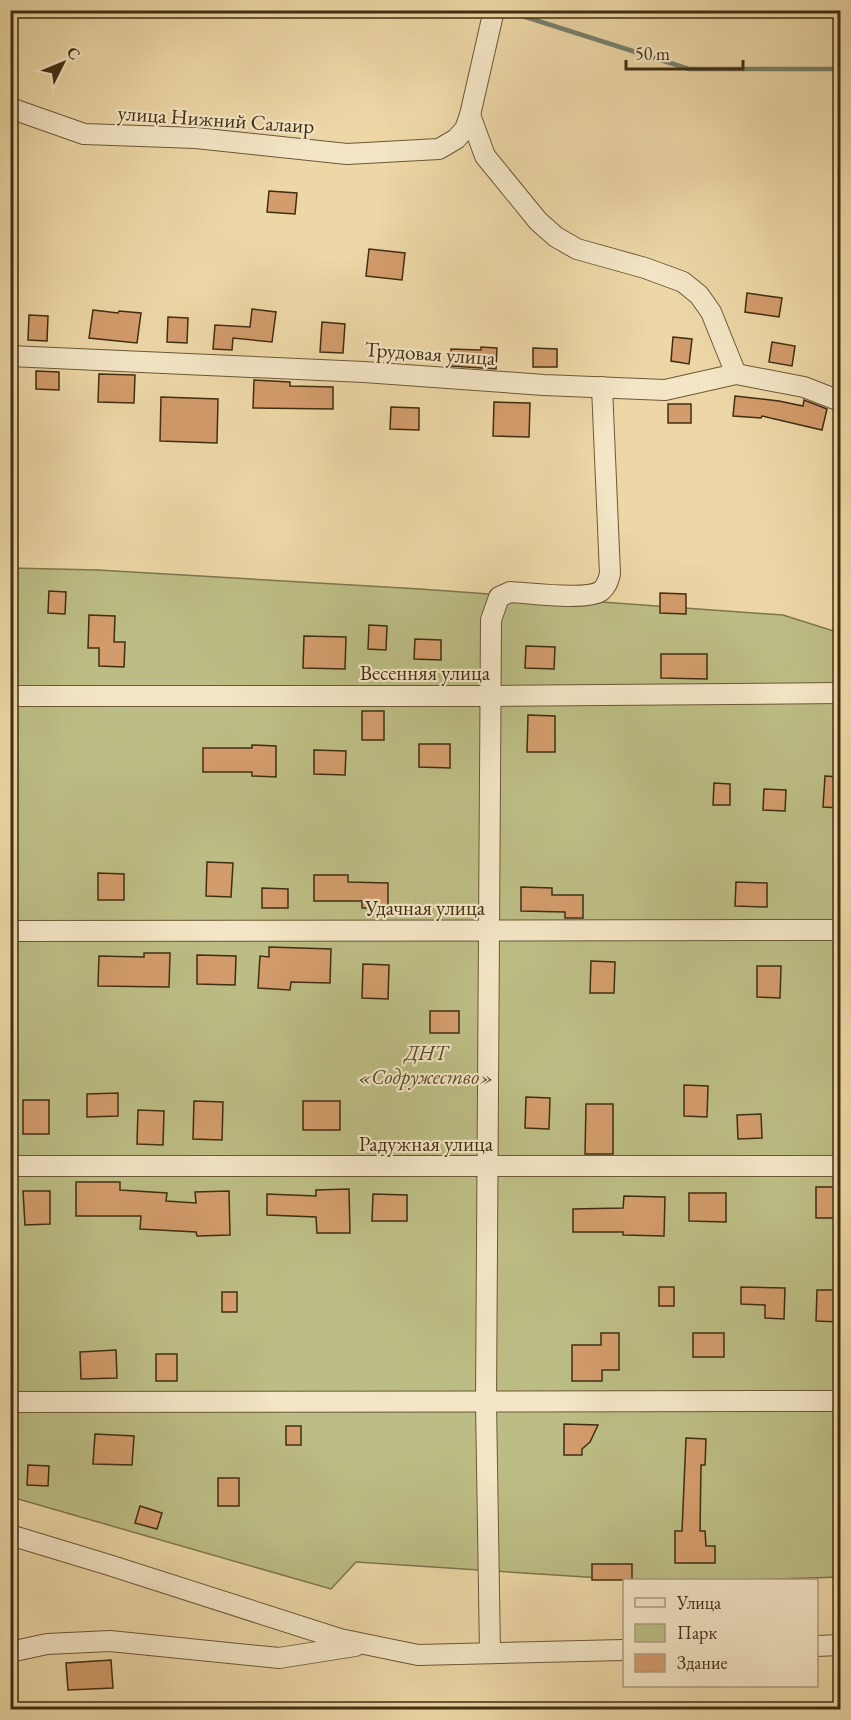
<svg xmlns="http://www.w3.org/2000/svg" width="851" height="1720" font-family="'EB Garamond',serif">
	<rect width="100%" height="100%" fill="#edd7a6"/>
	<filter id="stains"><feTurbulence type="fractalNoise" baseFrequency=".00333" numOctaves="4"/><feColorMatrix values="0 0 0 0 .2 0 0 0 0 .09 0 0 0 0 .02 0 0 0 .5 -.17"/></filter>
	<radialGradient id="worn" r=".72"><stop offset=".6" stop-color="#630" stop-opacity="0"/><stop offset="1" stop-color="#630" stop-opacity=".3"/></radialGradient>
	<polygon fill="#bcbd84" stroke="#7e764b" stroke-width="1.5" points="10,568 98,570 420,589 783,615 840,633 840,1577 749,1580 632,1580 356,1562 331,1589 11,1497"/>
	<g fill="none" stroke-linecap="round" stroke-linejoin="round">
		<polyline stroke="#76816d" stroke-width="4.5" points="510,12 689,69 840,69"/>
	</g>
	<g fill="#d39c6c" stroke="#412e12" stroke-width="1.5">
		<polygon points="269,191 297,193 295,214 267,212"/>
		<polygon points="369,249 405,253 402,280 366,276"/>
		<polygon points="747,293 782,298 779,317 745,312"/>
		<polygon points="252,309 276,312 272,342 233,338 232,350 213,349 215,325 250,327"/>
		<polygon points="93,310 118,313 119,311 141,313 137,343 89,338"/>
		<polygon points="29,315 48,316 47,341 28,340"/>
		<polygon points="168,317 188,318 187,343 167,342"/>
		<polygon points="322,322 345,324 343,353 320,352"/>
		<polygon points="673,337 692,339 689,364 671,361"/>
		<polygon points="772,342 795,346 792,366 769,362"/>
		<polygon points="481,347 497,348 496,369 451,366 451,349 481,350"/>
		<polygon points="533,348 557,349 557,367 533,367"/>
		<polygon points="36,371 59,372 59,390 36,389"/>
		<polygon points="99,374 135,375 134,403 98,402"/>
		<polygon points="254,380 290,382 290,386 333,387 333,409 253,408"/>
		<polygon points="735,396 779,401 803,406 804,400 827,409 822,430 762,416 761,418 733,416"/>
		<polygon points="161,397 218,399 217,443 160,441"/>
		<polygon points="494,402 530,403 529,437 493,436"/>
		<rect x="668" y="404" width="23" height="19"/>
		<polygon points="391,407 419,408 419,430 390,429"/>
		<polygon points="49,591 66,592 65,614 48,613"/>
		<polygon points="660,593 686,594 686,614 660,613"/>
		<polygon points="89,615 115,616 114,642 125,642 124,667 99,666 99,648 88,648"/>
		<polygon points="369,625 387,626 386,650 368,649"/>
		<polygon points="304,636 346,637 345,669 303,668"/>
		<polygon points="415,639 441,640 441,660 414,659"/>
		<polygon points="526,646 555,647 554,669 525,668"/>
		<polygon points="661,654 707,654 707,679 661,678"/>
		<rect x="362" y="711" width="22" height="29"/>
		<polygon points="528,715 555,716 555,752 527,752"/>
		<polygon points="419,744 450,744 450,768 419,767"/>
		<polygon points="252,745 276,746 276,777 252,776 252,772 203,772 203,748 252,748"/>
		<polygon points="314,750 346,751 345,775 314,774"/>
		<polygon points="825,776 840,777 840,808 823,807"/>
		<polygon points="714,783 730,784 730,805 713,805"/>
		<polygon points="764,789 786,790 785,811 763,810"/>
		<polygon points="207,862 233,863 231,897 206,896"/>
		<polygon points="98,873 124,874 124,900 98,900"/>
		<polygon points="314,875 348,875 348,882 388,883 388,908 362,908 362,901 314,901"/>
		<polygon points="736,882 767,883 767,907 735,906"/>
		<polygon points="521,887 552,888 552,895 583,895 583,918 565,918 565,912 521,911"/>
		<polygon points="262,888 288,889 288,908 262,908"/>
		<polygon points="269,947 331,949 330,983 291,982 290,990 258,988 260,956 269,957"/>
		<polygon points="144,953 170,953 169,987 98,986 99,956 144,957"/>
		<polygon points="197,955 236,956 235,985 197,984"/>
		<polygon points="591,961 615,962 614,993 590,993"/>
		<polygon points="363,964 389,965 388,999 362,998"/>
		<polygon points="757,966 781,966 780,998 757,997"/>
		<rect x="430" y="1011" width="29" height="22"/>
		<polygon points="684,1085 708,1086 707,1117 684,1116"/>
		<polygon points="118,1093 118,1116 87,1117 87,1094"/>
		<polygon points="526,1097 550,1098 549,1129 525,1128"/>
		<rect x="23" y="1100" width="26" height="34"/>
		<polygon points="194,1101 223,1102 222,1140 193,1139"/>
		<rect x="303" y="1101" width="37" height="29"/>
		<polygon points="586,1104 613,1104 613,1154 585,1154"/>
		<polygon points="138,1110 164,1111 163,1145 137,1144"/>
		<polygon points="761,1114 762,1138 738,1139 737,1115"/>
		<polygon points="76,1182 120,1182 120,1190 167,1193 166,1201 196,1203 195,1192 229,1191 230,1235 197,1236 196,1232 140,1229 141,1216 76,1216"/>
		<rect x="816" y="1187" width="24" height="31"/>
		<polygon points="349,1189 350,1233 317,1233 316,1217 267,1215 267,1194 316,1196 316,1190"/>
		<polygon points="23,1191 50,1191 50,1224 25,1225"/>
		<polygon points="689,1193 726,1193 726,1222 689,1221"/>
		<polygon points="373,1194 407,1195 407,1221 372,1221"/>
		<polygon points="624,1196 665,1197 664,1236 623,1235 623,1232 573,1232 573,1209 623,1208"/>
		<rect x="659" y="1287" width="15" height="19"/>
		<polygon points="741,1287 785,1288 784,1319 765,1318 765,1305 741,1304"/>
		<polygon points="817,1290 840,1290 840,1322 816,1321"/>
		<rect x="222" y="1292" width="15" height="20"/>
		<polygon points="601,1333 619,1333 619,1370 602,1370 602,1381 572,1381 572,1345 601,1345"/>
		<rect x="693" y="1333" width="31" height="24"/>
		<polygon points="116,1350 117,1378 81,1379 80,1352"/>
		<rect x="156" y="1354" width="21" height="27"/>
		<polygon points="564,1424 598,1425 590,1442 582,1449 582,1455 564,1455"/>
		<rect x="286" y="1426" width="15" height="19"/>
		<polygon points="95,1434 134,1436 132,1465 93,1464"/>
		<polygon points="686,1438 706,1439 705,1465 701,1465 700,1531 705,1531 706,1546 715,1546 715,1563 675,1563 675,1531 682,1531"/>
		<polygon points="28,1465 49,1466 48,1486 27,1485"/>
		<rect x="218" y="1478" width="21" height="28"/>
		<polygon points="140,1506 162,1513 157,1529 135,1523"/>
		<rect x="592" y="1564" width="40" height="16"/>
		<polygon points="111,1660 113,1688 68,1690 66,1663"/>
	</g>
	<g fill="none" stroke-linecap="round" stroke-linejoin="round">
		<defs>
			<g id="minor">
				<polyline points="10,108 84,134 196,138 347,154 439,149 456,139 465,129 470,115 494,10"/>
				<polyline points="470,115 485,156 538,221 556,237 577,249 645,268 683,282 699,295 711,312 736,374"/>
				<polyline points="10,356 364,372 544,385 665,390 736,374 804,387 840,401"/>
				<polyline points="10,696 490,696 840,693"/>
				<polyline points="10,931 840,930"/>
				<polyline points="10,1166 840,1166"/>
				<polyline points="10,1402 840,1401"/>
				<polyline points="10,1535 109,1565 340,1639 418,1655 624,1650"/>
				<polyline points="816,1646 840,1645"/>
				<polyline points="10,1652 47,1644 110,1641 279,1658 355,1646"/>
				<path d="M490,1653L486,1402L491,620L499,597L510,592C530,593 586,601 601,591C607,586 608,581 610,574L602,387"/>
			</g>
		</defs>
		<use href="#minor" stroke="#6c5837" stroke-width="22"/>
		<use href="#minor" stroke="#f3e5c5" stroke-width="20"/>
	</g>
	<g text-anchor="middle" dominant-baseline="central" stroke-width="4.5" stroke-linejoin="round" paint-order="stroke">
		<g font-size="21" fill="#412e12" stroke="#f3e5c5">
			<text transform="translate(216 119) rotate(4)">улица Нижний Салаир</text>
			<text transform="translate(430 353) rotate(4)">Трудовая улица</text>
			<text x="425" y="672">Весенняя улица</text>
			<text x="425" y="907">Удачная улица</text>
			<text x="426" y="1143">Радужная улица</text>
		</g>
		<g font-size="21" font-style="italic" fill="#5a4b29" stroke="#f3e5c5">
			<text x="426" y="1052">ДНТ<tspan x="426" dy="24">«Содружество»</tspan></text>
		</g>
	</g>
	<rect width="851" height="1720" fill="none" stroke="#edd7a6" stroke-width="36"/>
	<rect x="12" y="12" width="827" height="1696" fill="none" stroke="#412e12" stroke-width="3"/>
	<rect x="18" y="18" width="815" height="1684" fill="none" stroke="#412e12" stroke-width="1.5"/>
	<rect x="623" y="1579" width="195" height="108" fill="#f3e5c5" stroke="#ac9c7d" stroke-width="1.5"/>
	<rect x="635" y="1598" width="30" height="9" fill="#f3e5c5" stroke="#ac9c7d" stroke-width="1.5"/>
	<text x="677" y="1609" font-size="18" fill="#412e12">Улица</text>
	<rect x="635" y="1624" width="30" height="18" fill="#bcbd84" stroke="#ac9c7d" stroke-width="1.5"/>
	<text x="677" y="1639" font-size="18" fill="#412e12">Парк</text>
	<rect x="635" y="1654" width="30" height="18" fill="#d39c6c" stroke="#ac9c7d" stroke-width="1.5"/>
	<text x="677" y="1669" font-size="18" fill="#412e12">Здание</text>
	<g transform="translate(63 63) rotate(47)" stroke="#f3e5c5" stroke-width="4.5" paint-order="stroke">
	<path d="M0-4.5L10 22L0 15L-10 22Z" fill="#412e12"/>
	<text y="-9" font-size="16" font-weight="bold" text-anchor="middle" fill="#412e12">С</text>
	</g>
	<path d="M626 60v9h117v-9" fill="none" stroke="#412e12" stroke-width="3"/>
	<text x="635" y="60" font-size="18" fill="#412e12" stroke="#f3e5c5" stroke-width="4.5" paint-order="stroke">50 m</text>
	<rect width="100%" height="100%" filter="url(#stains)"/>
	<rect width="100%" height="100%" fill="url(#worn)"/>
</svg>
